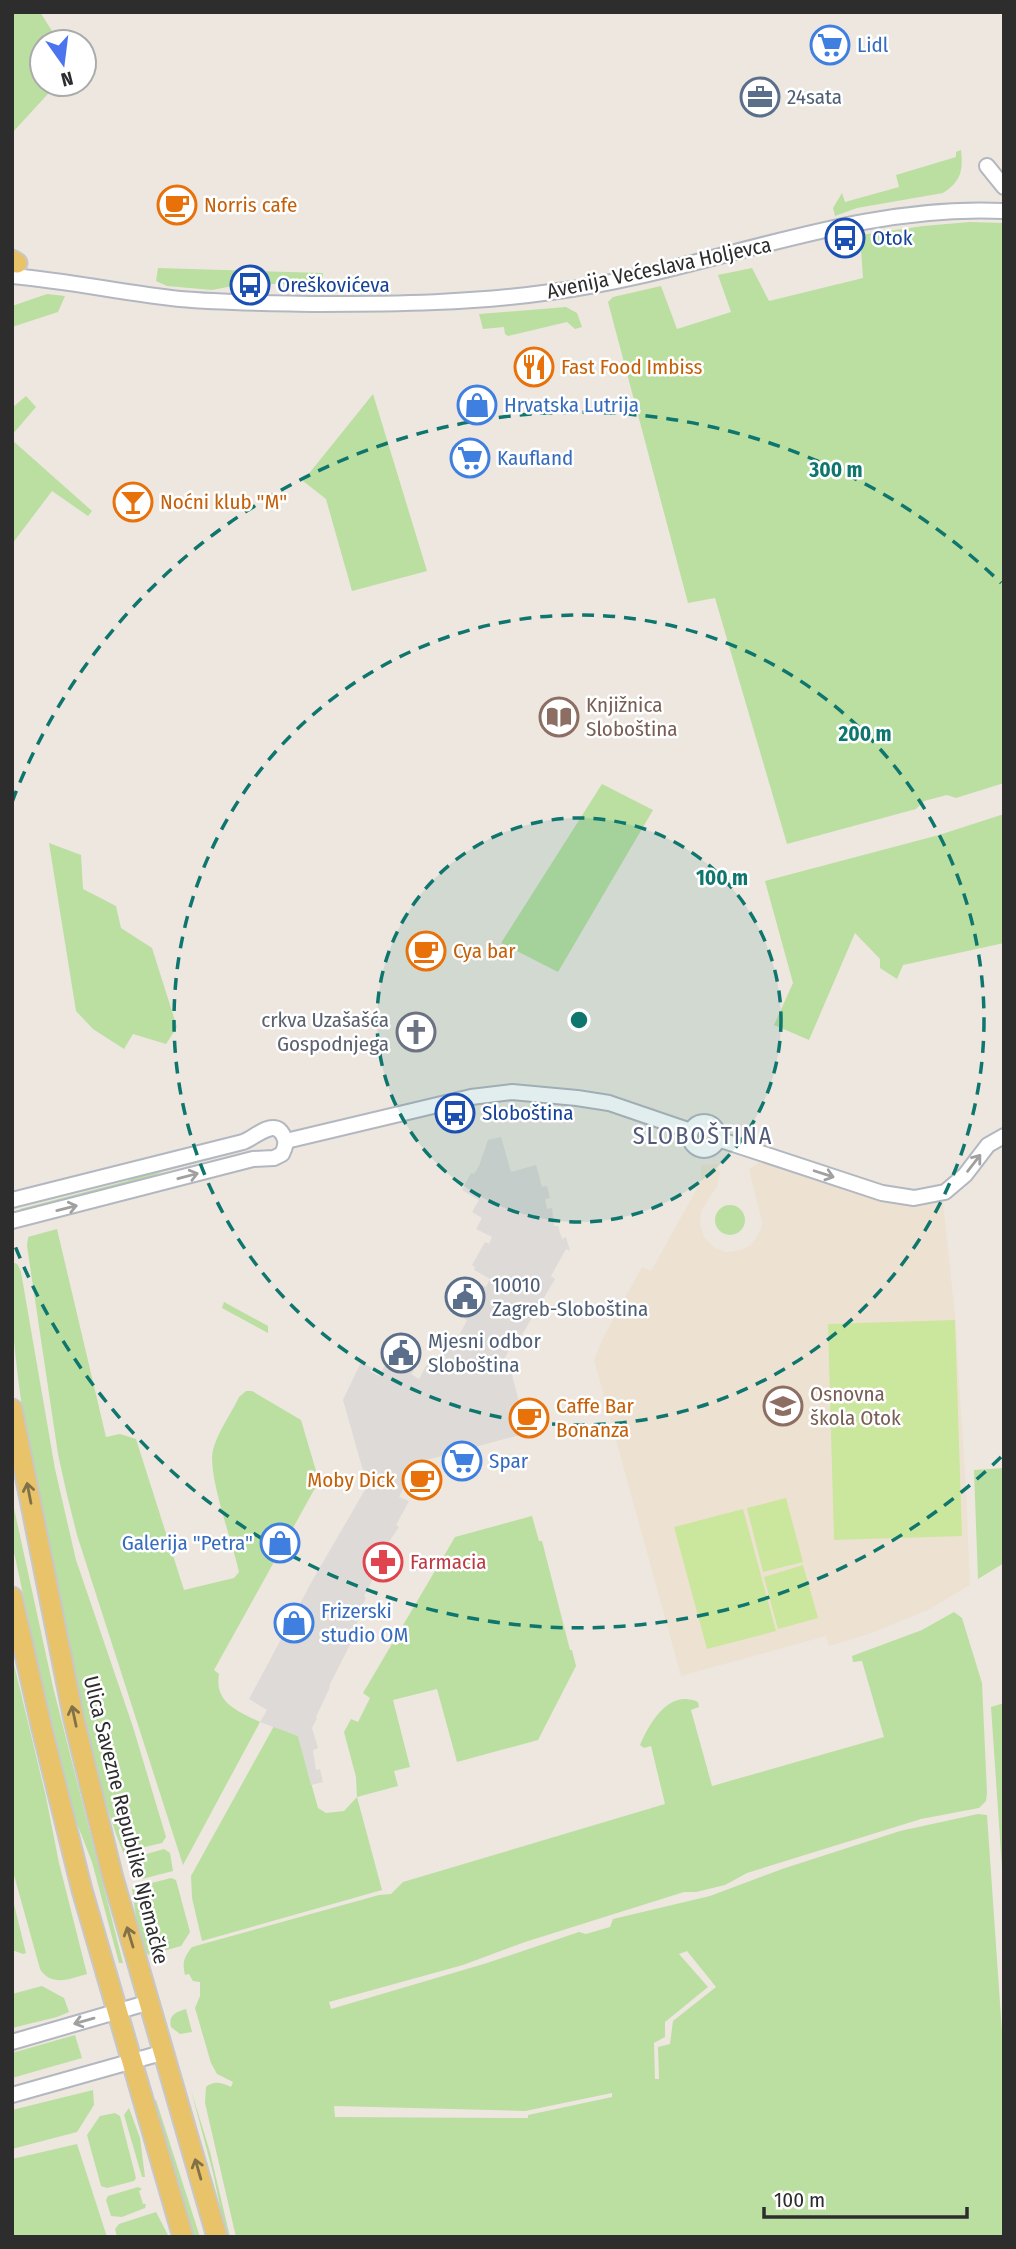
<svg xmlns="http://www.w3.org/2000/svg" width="1016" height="2249" font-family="'Fira Sans Condensed',sans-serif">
	<rect width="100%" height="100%" fill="#ede7e0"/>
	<polygon fill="#ede2d1" points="760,1162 883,1201 912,1206 938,1200 943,1202 955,1315 966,1489 970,1585 928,1610 866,1635 829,1646 826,1636 681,1676 594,1360 603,1338 642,1267 651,1271 701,1181 701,1165 718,1164 720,1174 717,1186 701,1211 700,1224 704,1237 715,1248 726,1252 740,1250 751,1245 761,1229 762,1223 749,1169"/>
	<g fill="#badfa1" fill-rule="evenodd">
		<polygon points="12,12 40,12 59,42 42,42 42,84 57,84 12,133"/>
		<path d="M961,150C963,169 962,181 943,193L857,208L835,216L833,208L842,193L845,202L899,187L896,175L956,157V152Z"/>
		<polygon points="970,222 1004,223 1004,783 956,798 947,795 924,801 916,809 787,844 715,598 688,603 608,302 613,297 661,286 677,329 731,312 718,275 752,268 769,301 863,278 860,235 923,226"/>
		<polygon points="158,268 323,273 323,293 282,284 243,284 212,290 167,286 156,281"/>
		<polygon points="47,294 65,296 58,312 12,327 12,306"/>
		<polygon points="566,307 577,313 582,327 575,329 567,322 508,336 505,334 504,327 483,329 479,314"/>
		<polygon points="373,394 427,571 352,591 326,499 303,481"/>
		<polygon points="26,396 36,407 12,435 12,408"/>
		<polygon points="12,440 92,511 88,516 52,491 12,544"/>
		<polygon points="602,784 653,810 558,972 501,943"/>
		<polygon points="1004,814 1004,943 903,965 897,979 880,968 880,959 855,933 809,1040 774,1025 793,983 765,881 939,835"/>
		<polygon points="49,843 81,855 83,889 116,906 121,928 152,948 177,1027 166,1044 133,1034 124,1049 93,1029 76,1011"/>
		<polygon points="239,1147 240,1151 162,1172 134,1184 21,1212 20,1209 127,1181 159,1167"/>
		<circle cx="730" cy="1220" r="15"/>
		<path d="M57,1229L106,1437L120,1434L136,1439L184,1590L234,1578L239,1572C233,1543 207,1475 213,1450C217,1433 231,1414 239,1397L246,1391H252L301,1420L319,1481L214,1670L219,1674C214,1703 238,1711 260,1722L183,1865L77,1535L67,1495L58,1454L27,1246L28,1237Z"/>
		<path d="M15,1263L18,1265L21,1272L55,1469L76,1560L133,1727L166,1837L162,1843L123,1852C91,1773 76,1683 59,1600C40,1509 20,1420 13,1328C11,1307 12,1285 12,1264Z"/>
		<polygon points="224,1302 268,1326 268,1333 222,1308"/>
		<polygon points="1004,1468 1004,1563 978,1579 974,1470"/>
		<polygon points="12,1499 53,1687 123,1963 119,1963 92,1862 76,1821 40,1673 12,1543"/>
		<polygon points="532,1516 539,1541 542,1541 570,1650 572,1650 576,1666 538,1740 457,1762 437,1689 393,1700 410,1767 394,1771 398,1786 357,1797 382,1890 202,1941 192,1898 191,1876 274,1726 298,1736 318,1808 326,1813 344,1811 357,1797 356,1777 344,1732 351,1719 358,1722 370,1698 363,1693 455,1537"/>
		<path d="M954,1612L962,1618L982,1683L987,1793L986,1801L979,1808L921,1819L747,1873L725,1885L696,1892H684L525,1942L463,1965L329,2002L331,2009L487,1963L579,1932L586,1934L610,1927L613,1919L710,1896L785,1868L900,1831L978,1814L987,1815L1004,2061V2237H236L205,2103L206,2087C214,2080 222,2083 231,2087L233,2082L217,2074L211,2063L195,2008L200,1996V1982L193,1981L189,1974L185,1975C182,1963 184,1957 192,1947L379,1895L391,1894L403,1882L665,1804L651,1746L644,1748L640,1745C650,1722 669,1689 698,1702L699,1707L691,1710L712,1786L884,1737L862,1661L853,1662L852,1656L922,1630ZM687,1951L716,1987L673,2021L670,2044L658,2047L659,2079H655L654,2043L665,2037V2022L708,1987L679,1954ZM612,2093V2097L528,2115V2118L335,2117L334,2106L525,2111Z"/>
		<path d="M12,1656L46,1797L59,1863L87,1974C70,1979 51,1987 40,1969L12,1868Z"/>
		<polygon points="1004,1703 1004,1897 991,1707"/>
		<polygon points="164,1849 170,1853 173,1871 142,1879 137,1873 134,1860 136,1857"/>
		<polygon points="171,1878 176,1880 190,1932 181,1946 160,1952 157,1947 140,1890 144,1885"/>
		<polygon points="132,1889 136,1890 152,1948 152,1954 149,1955 146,1953 137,1925"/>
		<polygon points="12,1896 26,1953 23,1954 12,1950"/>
		<polygon points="42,1986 64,1998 69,2012 57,2017 12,2028 12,1994"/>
		<path d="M186,2009L192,2032L180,2034L171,2027C168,2015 176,2012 186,2009Z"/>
		<polygon points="75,2035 82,2058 12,2078 12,2053"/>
		<polygon points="93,2090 94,2105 77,2132 12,2149 12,2110"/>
		<polygon points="191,2090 210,2152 230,2237 227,2237 225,2230 213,2173"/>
		<polygon points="156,2100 200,2237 192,2237 153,2101"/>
		<polygon points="129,2108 140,2138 145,2177 142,2177 124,2115"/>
		<polygon points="115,2113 120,2116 136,2178 134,2181 107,2188 101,2186 87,2135 100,2116"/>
		<polygon points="77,2144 107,2237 12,2237 12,2159"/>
		<polygon points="138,2187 142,2189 139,2191 143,2204 146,2204 145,2208 122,2217 111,2216 106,2200 108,2196"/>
		<polygon points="156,2212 169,2237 117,2237 115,2229 119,2224"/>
	</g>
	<g fill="#cbe69d">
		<polygon points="955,1320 962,1536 834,1540 828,1324"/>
		<polygon points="786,1498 803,1562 763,1572 747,1508"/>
		<polygon points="743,1509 776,1631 707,1649 674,1527"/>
		<polygon points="803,1565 818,1618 778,1629 764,1577"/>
	</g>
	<polygon fill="#dddad7" points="501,1137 511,1172 536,1165 542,1187 547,1186 550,1198 545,1199 547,1209 552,1208 554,1226 558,1226 562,1239 566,1237 570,1251 566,1249 551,1276 555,1279 514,1348 511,1347 504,1359 513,1365 515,1373 512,1375 527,1433 416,1463 399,1497 409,1501 396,1525 399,1527 388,1543 391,1545 364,1596 366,1598 361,1608 364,1610 352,1632 355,1635 329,1686 330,1687 316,1717 317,1718 312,1728 318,1748 313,1750 316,1770 320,1769 323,1782 311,1785 298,1736 260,1722 267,1710 249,1699 311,1583 366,1488 368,1488 370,1485 366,1481 343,1400 361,1362 372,1368 370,1371 379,1376 388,1360 391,1361 392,1358 414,1370 411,1374 419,1379 430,1359 442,1365 446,1358 443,1355 455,1334 459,1336 467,1320 464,1318 482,1285 486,1287 490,1279 474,1270 475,1267 472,1265 485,1242 489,1244 492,1237 476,1229 482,1218 472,1212 479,1200 462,1190 471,1173 474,1174 479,1166 488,1140"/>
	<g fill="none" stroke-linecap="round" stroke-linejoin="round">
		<defs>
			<g id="minor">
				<polyline points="987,166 1004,187"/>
				<path d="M12,276C69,281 124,293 180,299C226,303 272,303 318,304C397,304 473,303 551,292C703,273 849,203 1004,211"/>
				<circle cx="704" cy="1136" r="14"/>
				<polyline points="718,1139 882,1193 914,1198 945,1192 965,1175 988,1145 1004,1136"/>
				<polyline points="286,1141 471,1097 512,1092 577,1098 609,1103 691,1131"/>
				<path d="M12,1200L243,1142C255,1138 275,1116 284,1137C287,1143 285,1148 282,1154L274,1158L253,1159L12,1221"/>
				<polyline points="12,2042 150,2002"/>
				<polyline points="12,2095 165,2052"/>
			</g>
			<g id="major">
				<polyline points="12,260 17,263"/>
				<polyline points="12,1409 74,1720 113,1878 217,2237"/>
				<polyline points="12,1597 42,1729 82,1890 183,2237"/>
			</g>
		</defs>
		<use href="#minor" stroke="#b3b7bf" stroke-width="18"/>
		<use href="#major" stroke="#c8c8c8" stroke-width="23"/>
		<use href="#minor" stroke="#fff" stroke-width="14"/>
		<use href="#major" stroke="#e8c36a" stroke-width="19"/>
	</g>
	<defs><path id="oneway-shaft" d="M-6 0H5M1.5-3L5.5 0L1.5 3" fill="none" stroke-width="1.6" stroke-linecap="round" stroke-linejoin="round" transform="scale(1.75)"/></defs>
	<g stroke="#a0a0a0">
		<use href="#oneway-shaft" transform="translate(974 1163) rotate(-52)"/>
		<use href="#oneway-shaft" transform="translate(824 1174) rotate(18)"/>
		<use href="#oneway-shaft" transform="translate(188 1176) rotate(-15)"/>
		<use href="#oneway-shaft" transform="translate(67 1208) rotate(-14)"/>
		<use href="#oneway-shaft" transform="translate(84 2021) rotate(164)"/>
	</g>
	<g stroke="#817048">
		<use href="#oneway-shaft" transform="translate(29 1493) rotate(-101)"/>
		<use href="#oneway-shaft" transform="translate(74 1716) rotate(-102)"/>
		<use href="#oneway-shaft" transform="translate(130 1937) rotate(-107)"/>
		<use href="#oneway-shaft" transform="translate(198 2169) rotate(-106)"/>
	</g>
	<circle cx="579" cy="1020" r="202" fill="#0f766e" fill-opacity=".12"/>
	<g fill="none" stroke="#0f766e" stroke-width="3.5" stroke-dasharray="12 9">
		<circle cx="579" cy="1020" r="202"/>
		<circle cx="579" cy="1020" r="405"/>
		<path d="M1001 1457A607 607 0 0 1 12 1238M12 802A607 607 0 0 1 1001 583"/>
	</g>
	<defs>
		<symbol id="supermarket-ring" viewBox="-11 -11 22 22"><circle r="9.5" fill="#fff" stroke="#3f7fe0" stroke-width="1.5"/><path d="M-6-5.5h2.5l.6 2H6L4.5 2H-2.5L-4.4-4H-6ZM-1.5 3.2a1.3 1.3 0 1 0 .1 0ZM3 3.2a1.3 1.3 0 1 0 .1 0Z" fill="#3f7fe0"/></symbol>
		<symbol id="office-ring" viewBox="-11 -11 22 22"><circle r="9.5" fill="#fff" stroke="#5c6f8a" stroke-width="1.5"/><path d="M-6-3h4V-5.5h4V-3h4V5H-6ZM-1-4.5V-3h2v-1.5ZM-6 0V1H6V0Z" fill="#5c6f8a"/></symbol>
		<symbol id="cafe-ring" viewBox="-11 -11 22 22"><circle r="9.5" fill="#fff" stroke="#e8710a" stroke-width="1.5"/><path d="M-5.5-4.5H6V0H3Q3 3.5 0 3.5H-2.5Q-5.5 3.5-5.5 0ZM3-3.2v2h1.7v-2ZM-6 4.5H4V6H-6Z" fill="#e8710a"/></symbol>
		<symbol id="bus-ring" viewBox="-11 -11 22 22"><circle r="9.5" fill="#fff" stroke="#1a4fb4" stroke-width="1.5"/><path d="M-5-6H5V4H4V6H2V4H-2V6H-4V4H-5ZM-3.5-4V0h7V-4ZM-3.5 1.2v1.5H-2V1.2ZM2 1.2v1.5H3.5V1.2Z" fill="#1a4fb4"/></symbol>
		<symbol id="restaurant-ring" viewBox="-11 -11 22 22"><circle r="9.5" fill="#fff" stroke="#e8710a" stroke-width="1.5"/><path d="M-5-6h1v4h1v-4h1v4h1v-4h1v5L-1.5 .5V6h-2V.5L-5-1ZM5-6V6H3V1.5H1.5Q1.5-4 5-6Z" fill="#e8710a"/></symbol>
		<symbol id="shop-ring" viewBox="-11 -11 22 22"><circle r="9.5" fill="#fff" stroke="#3f7fe0" stroke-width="1.5"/><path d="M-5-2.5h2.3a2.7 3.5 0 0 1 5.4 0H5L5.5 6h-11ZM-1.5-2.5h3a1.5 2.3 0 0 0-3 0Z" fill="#3f7fe0"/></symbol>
		<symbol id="bar-ring" viewBox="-11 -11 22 22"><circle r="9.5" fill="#fff" stroke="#e8710a" stroke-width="1.5"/><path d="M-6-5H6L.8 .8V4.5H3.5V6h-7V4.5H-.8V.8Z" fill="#e8710a"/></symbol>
		<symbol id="library-ring" viewBox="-11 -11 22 22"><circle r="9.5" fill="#fff" stroke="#8d6e63" stroke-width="1.5"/><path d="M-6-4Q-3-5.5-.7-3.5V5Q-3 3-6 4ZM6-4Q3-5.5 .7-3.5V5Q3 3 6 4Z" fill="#8d6e63"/></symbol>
		<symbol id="church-ring" viewBox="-11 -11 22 22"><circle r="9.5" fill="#fff" stroke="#6b7280" stroke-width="1.5"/><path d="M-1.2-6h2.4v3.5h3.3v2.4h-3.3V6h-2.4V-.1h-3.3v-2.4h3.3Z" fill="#6b7280"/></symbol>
		<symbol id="civic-ring" viewBox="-11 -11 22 22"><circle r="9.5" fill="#fff" stroke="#5c6f8a" stroke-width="1.5"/><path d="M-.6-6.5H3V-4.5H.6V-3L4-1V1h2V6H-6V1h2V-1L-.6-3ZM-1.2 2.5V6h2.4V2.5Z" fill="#5c6f8a"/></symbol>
		<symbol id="school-ring" viewBox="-11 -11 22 22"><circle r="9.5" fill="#fff" stroke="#8d6e63" stroke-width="1.5"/><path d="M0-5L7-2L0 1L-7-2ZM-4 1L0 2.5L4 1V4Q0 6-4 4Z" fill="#8d6e63"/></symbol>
		<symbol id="pharmacy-ring" viewBox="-11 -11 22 22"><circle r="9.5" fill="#fff" stroke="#e0444e" stroke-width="1.5"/><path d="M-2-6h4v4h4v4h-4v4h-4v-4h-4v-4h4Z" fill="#e0444e"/></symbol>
	</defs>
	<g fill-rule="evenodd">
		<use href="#supermarket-ring" x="808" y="23" width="44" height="44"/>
		<use href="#office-ring" x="738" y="75" width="44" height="44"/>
		<use href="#cafe-ring" x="155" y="183" width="44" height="44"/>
		<use href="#bus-ring" x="823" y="216" width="44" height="44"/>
		<use href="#bus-ring" x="228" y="263" width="44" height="44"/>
		<use href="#restaurant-ring" x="512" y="345" width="44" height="44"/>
		<use href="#shop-ring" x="455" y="383" width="44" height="44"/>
		<use href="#supermarket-ring" x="448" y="436" width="44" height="44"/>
		<use href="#bar-ring" x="111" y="480" width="44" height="44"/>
		<use href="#library-ring" x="537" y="695" width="44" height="44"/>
		<use href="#cafe-ring" x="404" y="929" width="44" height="44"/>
		<use href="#church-ring" x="394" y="1010" width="44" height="44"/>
		<use href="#bus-ring" x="433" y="1091" width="44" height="44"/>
		<use href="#civic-ring" x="443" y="1275" width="44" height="44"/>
		<use href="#civic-ring" x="379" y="1331" width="44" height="44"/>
		<use href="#school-ring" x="761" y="1384" width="44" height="44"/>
		<use href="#cafe-ring" x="507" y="1396" width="44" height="44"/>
		<use href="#supermarket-ring" x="440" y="1439" width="44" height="44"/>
		<use href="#cafe-ring" x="400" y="1458" width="44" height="44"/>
		<use href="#shop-ring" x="258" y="1521" width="44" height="44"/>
		<use href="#pharmacy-ring" x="361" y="1540" width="44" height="44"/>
		<use href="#shop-ring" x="272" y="1601" width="44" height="44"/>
	</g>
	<g text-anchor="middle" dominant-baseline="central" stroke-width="5" stroke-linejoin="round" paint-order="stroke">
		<g font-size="21" fill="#366cbe" stroke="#fff" text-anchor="start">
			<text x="857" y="45">Lidl</text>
			<text x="504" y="405">Hrvatska Lutrija</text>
			<text x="497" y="458">Kaufland</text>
			<text x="489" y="1461">Spar</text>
			<text x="253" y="1543" text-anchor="end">Galerija "Petra"</text>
			<text x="321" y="1611">Frizerski<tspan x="321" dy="24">studio OM</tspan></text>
		</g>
		<g font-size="21" fill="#4e5e75" stroke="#fff" text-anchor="start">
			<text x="787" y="97">24sata</text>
			<text x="492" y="1285">10010<tspan x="492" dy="24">Zagreb-Sloboština</tspan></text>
			<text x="428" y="1341">Mjesni odbor<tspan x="428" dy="24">Sloboština</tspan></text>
		</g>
		<g font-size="21" fill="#c56008" stroke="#fff" text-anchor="start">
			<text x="204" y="205">Norris cafe</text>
			<text x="561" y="367">Fast Food Imbiss</text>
			<text x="160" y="502">Noćni klub "M"</text>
			<text x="453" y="951">Cya bar</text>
			<text x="556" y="1406">Caffe Bar<tspan x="556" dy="24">Bonanza</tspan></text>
			<text x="395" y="1480" text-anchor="end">Moby Dick</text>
		</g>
		<g font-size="21" fill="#164399" stroke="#fff" text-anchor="start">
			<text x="872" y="238">Otok</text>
			<text x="277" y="285">Oreškovićeva</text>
			<text x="482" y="1113">Sloboština</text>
		</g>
		<g font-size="21" fill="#2d2d2d" stroke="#fff">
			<text transform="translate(659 268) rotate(-12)">Avenija Većeslava Holjevca</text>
			<text transform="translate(126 1820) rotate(76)">Ulica Savezne Republike Njemačke</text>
		</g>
		<g font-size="21" fill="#785e54" stroke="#fff" text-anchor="start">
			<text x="586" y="705">Knjižnica<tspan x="586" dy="24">Sloboština</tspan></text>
			<text x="810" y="1394">Osnovna<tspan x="810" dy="24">škola Otok</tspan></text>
		</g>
		<g font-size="21" fill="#5b616d" stroke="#fff" text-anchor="end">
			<text x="389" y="1020">crkva Uzašašća<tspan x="389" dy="24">Gospodnjega</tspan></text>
		</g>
		<g font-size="21" fill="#be3a42" stroke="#fff" text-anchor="start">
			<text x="410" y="1562">Farmacia</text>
		</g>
		<g font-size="24" letter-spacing="2" fill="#4f5a7b" stroke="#fff">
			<text x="703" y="1136">SLOBOŠTINA</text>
		</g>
	</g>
	<circle cx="579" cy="1020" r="10" fill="#0f766e" stroke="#fff" stroke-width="3.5"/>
	<g font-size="21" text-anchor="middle" font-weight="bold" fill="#0f766e" stroke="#fff" stroke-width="5" stroke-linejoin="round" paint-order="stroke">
		<text x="836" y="477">300 m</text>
		<text x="865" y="741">200 m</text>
		<text x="722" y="885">100 m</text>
	</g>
	<rect width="1016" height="2249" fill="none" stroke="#2d2d2d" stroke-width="28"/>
	<g transform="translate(63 63) rotate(166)"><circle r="33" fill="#ffffff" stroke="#ababab" stroke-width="2"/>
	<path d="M0-5L12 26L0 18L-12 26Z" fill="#4c74ee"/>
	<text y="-10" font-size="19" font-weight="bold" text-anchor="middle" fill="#2d2d2d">N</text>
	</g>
	<path d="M764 2207v10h203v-10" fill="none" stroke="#2d2d2d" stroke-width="3.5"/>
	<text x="774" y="2207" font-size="21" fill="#2d2d2d" stroke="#ffffff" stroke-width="5" paint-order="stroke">100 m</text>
</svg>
